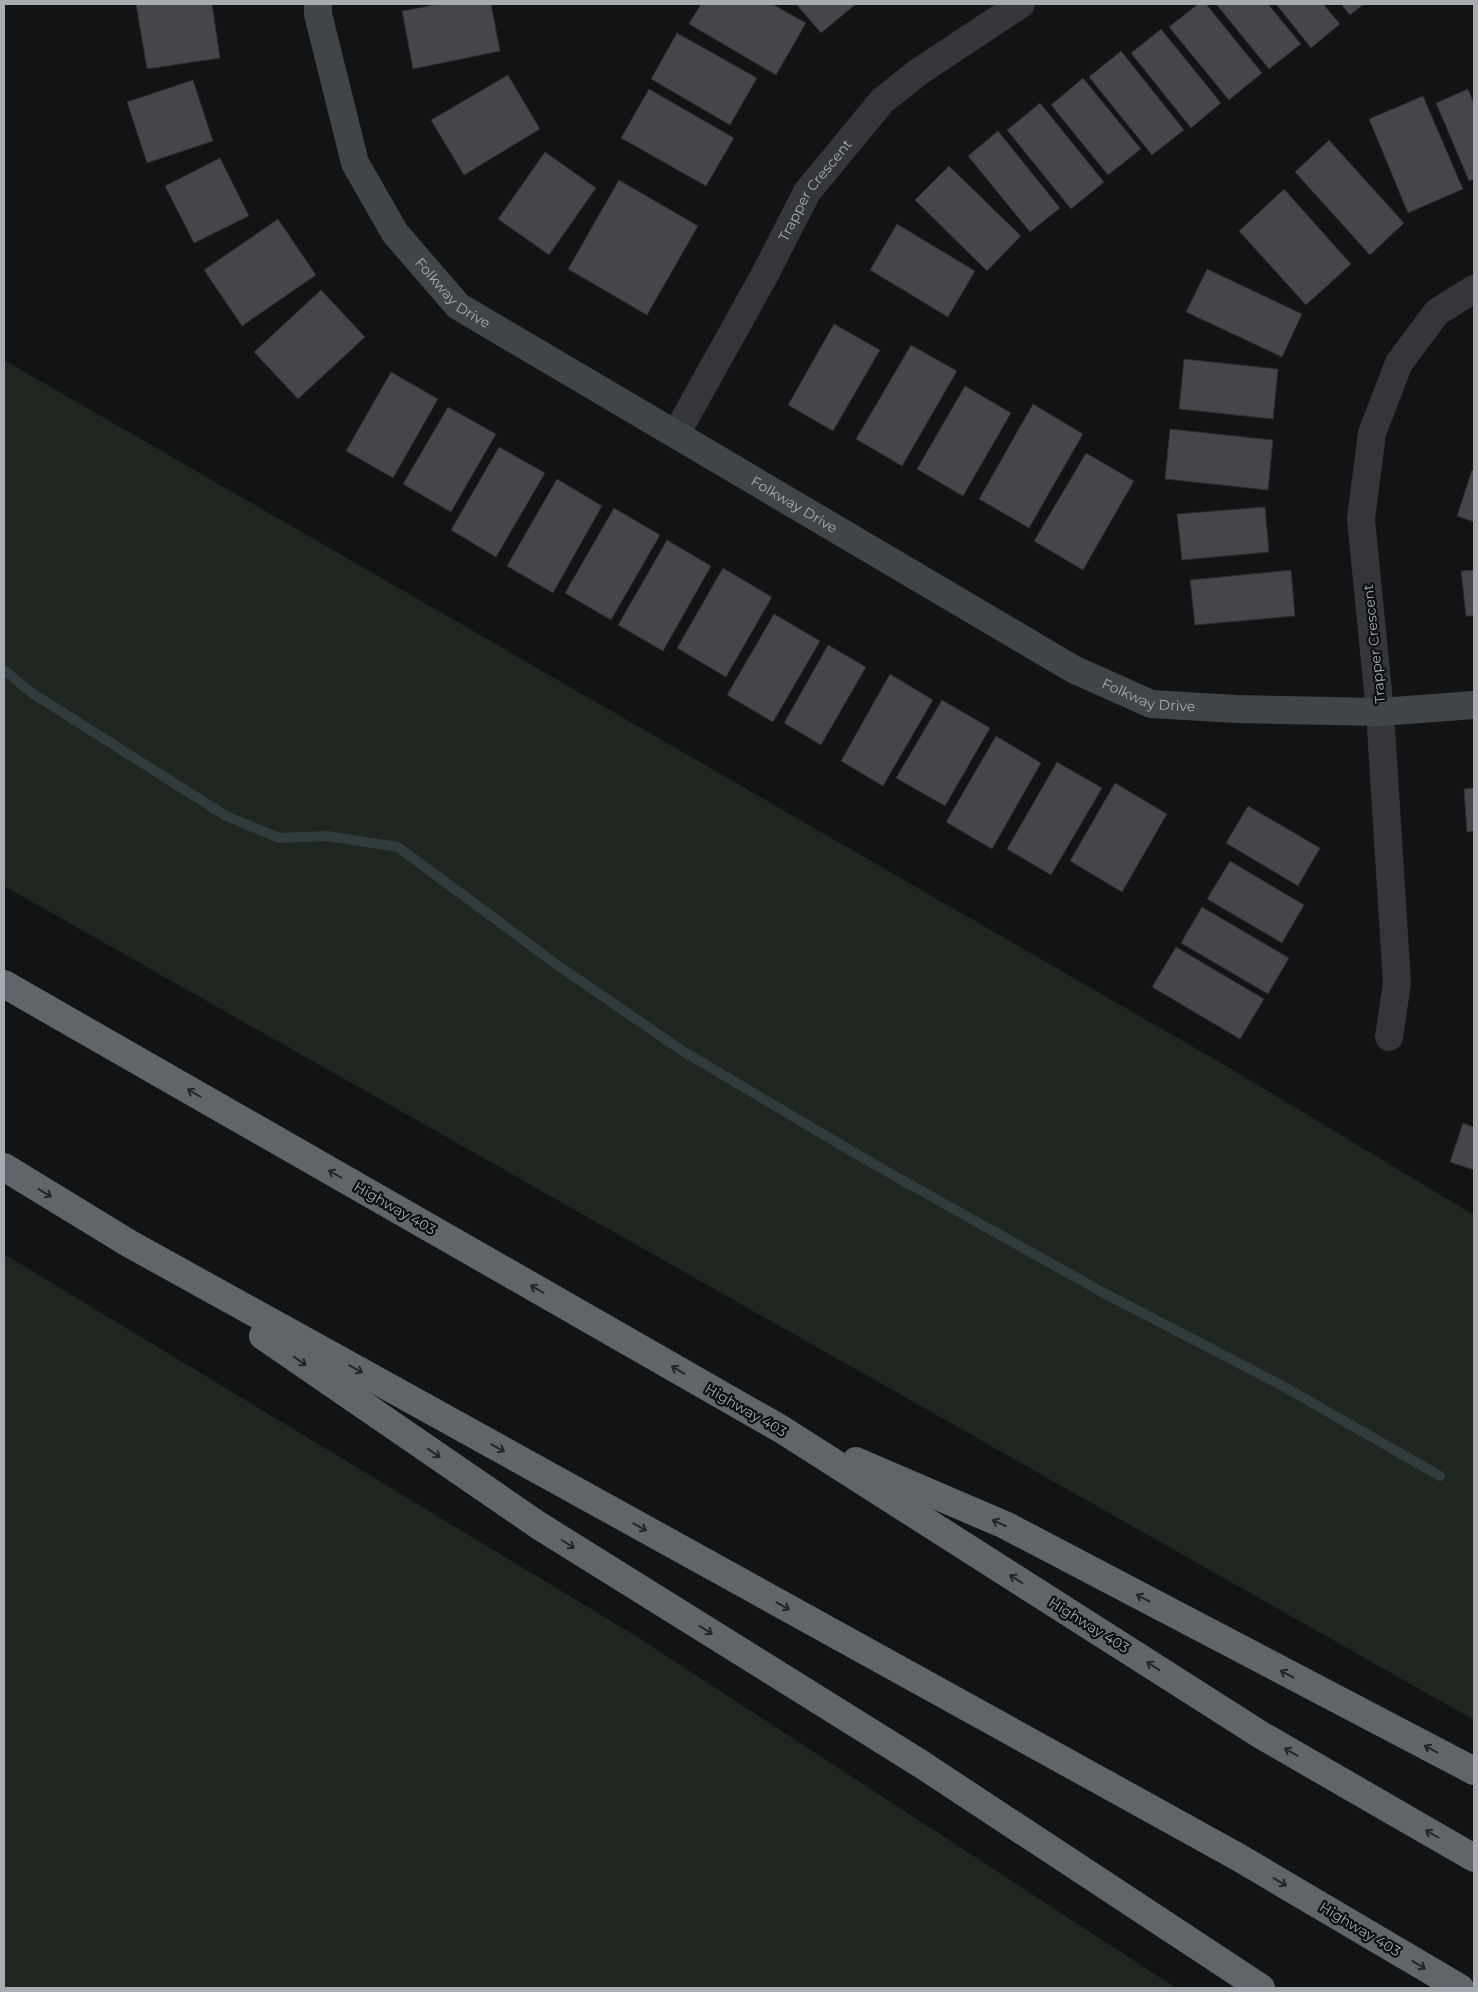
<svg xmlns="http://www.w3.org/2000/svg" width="1478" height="1992" font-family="Montserrat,sans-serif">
	<rect width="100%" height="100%" fill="#121314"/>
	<g fill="#1f261f">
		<polygon points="4,360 1233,1070 1474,1215 1474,1720 4,886"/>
		<polygon points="4,1254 639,1638 1176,1988 4,1988"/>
	</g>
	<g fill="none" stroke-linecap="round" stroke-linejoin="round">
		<polyline stroke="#2f3b3d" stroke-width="10" points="4,670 32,693 226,816 279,838 327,836 398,847 553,962 684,1052 877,1166 1102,1292 1281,1385 1440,1476"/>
	</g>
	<g fill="#444649" stroke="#2d2d30">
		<polygon points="136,4 212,4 220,58 147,69"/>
		<polygon points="439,4 491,4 500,51 413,69 402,11"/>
		<polygon points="701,4 772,4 806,23 776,75 689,24"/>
		<polygon points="796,4 856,4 821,33"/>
		<polygon points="1198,4 1206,4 1262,73 1229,100 1169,27"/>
		<polygon points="1216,4 1268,4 1301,44 1269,69"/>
		<polygon points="1276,4 1323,4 1340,24 1311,48"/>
		<polygon points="1341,4 1364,4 1350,15"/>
		<polygon points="1161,29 1221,103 1191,128 1131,53"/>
		<polygon points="677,33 757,78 730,125 651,79"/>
		<polygon points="1121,51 1184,130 1152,155 1089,77"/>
		<polygon points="508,75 540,129 464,175 431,120"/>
		<polygon points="1083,78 1141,149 1108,175 1051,105"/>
		<polygon points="193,80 213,141 147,163 127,102"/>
		<polygon points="649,89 734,138 706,186 621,138"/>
		<polygon points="1468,89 1474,104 1474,179 1469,181 1436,103"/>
		<polygon points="1423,96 1463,189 1408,213 1369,119"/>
		<polygon points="1040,103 1104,182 1071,209 1007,130"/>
		<polygon points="998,131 1060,208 1030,232 968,156"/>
		<polygon points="1329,140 1404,223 1370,255 1295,172"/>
		<polygon points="545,152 596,188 549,255 498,219"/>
		<polygon points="220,158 249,216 194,243 165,186"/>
		<polygon points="949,166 1021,236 987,271 915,200"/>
		<polygon points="619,180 698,226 647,315 568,269"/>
		<polygon points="1284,189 1351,264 1306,305 1239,231"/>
		<polygon points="278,219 316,275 242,326 204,270"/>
		<polygon points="897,224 975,271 948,317 870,270"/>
		<polygon points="1207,269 1302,314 1282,357 1186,312"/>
		<polygon points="321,290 365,337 298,399 254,352"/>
		<polygon points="834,324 880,350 833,431 788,405"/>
		<polygon points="911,345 957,371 902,466 856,439"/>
		<polygon points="1184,359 1278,369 1273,419 1179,409"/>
		<polygon points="391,372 438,399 393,478 346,451"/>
		<polygon points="965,386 1011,413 963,496 917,469"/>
		<polygon points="1033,404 1083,434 1029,528 979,499"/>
		<polygon points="448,407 496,434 451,512 403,484"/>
		<polygon points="1170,429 1273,440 1268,490 1165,479"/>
		<polygon points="499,447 545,473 496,557 451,530"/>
		<polygon points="1086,453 1134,481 1083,570 1034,541"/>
		<polygon points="1472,470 1474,470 1474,522 1457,516"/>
		<polygon points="557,479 602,506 553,593 507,566"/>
		<polygon points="1265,507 1269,552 1182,560 1177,514"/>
		<polygon points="614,508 660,535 611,620 565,593"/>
		<polygon points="667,540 711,566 663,651 618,625"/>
		<polygon points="723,568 772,597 726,677 677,648"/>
		<polygon points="1291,570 1295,616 1195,625 1190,580"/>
		<polygon points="1474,570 1474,616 1466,616 1461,571"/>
		<polygon points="774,614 820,641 773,722 727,695"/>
		<polygon points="828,645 866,667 821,745 784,723"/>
		<polygon points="890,674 933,700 883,786 841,761"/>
		<polygon points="942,700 990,728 945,806 896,778"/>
		<polygon points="996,736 1041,763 992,849 946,822"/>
		<polygon points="1057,762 1102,788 1051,875 1007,849"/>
		<polygon points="1115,783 1167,814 1122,892 1070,861"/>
		<polygon points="1474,788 1474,831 1467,832 1464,789"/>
		<polygon points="1248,806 1320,848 1298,886 1226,843"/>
		<polygon points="1230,861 1304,905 1282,943 1207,899"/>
		<polygon points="1202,907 1289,958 1268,994 1181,943"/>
		<polygon points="1176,947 1264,999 1240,1039 1152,987"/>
		<polygon points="1463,1123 1474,1127 1474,1170 1450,1162"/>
	</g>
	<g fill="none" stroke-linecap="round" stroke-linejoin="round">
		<g stroke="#343639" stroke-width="28">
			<path id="s1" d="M676,434L763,278L807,192L882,101L917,73L1021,4"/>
			<polyline points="1389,1037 1397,983 1380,712 1361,519 1372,433 1399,363 1437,312 1474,289"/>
		</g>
		<path stroke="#424548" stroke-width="28" id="s2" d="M318,4V14L355,163L395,233L458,306L1073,669L1151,704L1236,709L1380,712L1474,705"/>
		<g stroke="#606569" stroke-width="28">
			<polyline points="4,984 781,1429 1261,1735 1474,1858"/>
			<polyline points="4,1167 130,1244 1238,1857 1460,1988"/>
			<polyline points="263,1336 538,1525 921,1764 1261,1988"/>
			<polyline points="856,1461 1005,1525 1474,1771"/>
		</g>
	</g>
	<defs><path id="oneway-shaft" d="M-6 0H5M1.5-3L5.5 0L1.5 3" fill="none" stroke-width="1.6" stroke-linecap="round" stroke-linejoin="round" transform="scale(1.25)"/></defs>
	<g stroke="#222426">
		<use href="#oneway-shaft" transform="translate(194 1093) rotate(-150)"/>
		<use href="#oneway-shaft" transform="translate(335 1174) rotate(-150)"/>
		<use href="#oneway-shaft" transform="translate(45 1193) rotate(31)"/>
		<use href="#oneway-shaft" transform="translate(537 1289) rotate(-150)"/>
		<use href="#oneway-shaft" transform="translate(300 1361) rotate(35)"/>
		<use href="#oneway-shaft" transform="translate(356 1369) rotate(29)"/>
		<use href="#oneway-shaft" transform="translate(678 1370) rotate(-150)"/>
		<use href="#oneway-shaft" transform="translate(498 1448) rotate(29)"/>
		<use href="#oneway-shaft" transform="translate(434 1453) rotate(35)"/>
		<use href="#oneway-shaft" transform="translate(999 1523) rotate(-156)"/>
		<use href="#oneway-shaft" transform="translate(640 1527) rotate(29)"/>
		<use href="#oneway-shaft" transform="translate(568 1544) rotate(32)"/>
		<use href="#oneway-shaft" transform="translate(1016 1579) rotate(-148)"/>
		<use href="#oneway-shaft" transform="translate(1143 1598) rotate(-152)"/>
		<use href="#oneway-shaft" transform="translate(783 1606) rotate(29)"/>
		<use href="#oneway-shaft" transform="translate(706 1630) rotate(32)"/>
		<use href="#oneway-shaft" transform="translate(1153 1666) rotate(-148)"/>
		<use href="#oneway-shaft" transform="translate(1287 1674) rotate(-152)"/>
		<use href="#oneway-shaft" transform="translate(1431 1749) rotate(-152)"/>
		<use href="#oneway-shaft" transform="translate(1291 1752) rotate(-150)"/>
		<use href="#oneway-shaft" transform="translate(1432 1834) rotate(-150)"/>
		<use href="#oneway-shaft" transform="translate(1280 1882) rotate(31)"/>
		<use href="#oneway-shaft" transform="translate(1419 1965) rotate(31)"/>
	</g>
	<g text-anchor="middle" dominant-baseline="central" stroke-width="4.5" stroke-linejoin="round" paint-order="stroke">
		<g font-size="14" fill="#a5adb3" stroke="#0d0e0f">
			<text stroke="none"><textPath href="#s1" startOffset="281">Trapper Crescent</textPath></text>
			<text stroke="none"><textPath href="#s2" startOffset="328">Folkway Drive</textPath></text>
			<text stroke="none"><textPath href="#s2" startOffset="731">Folkway Drive</textPath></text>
			<text transform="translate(1374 644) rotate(-96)">Trapper Crescent</text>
			<text stroke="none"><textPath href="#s2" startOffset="1136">Folkway Drive</textPath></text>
			<text transform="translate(395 1208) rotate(30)">Highway 403</text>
			<text transform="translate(746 1410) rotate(30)">Highway 403</text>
			<text transform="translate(1089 1625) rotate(32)">Highway 403</text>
			<text transform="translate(1360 1929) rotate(31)">Highway 403</text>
		</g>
	</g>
	<rect width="1478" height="1992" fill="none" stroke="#a5adb3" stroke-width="10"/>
</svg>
